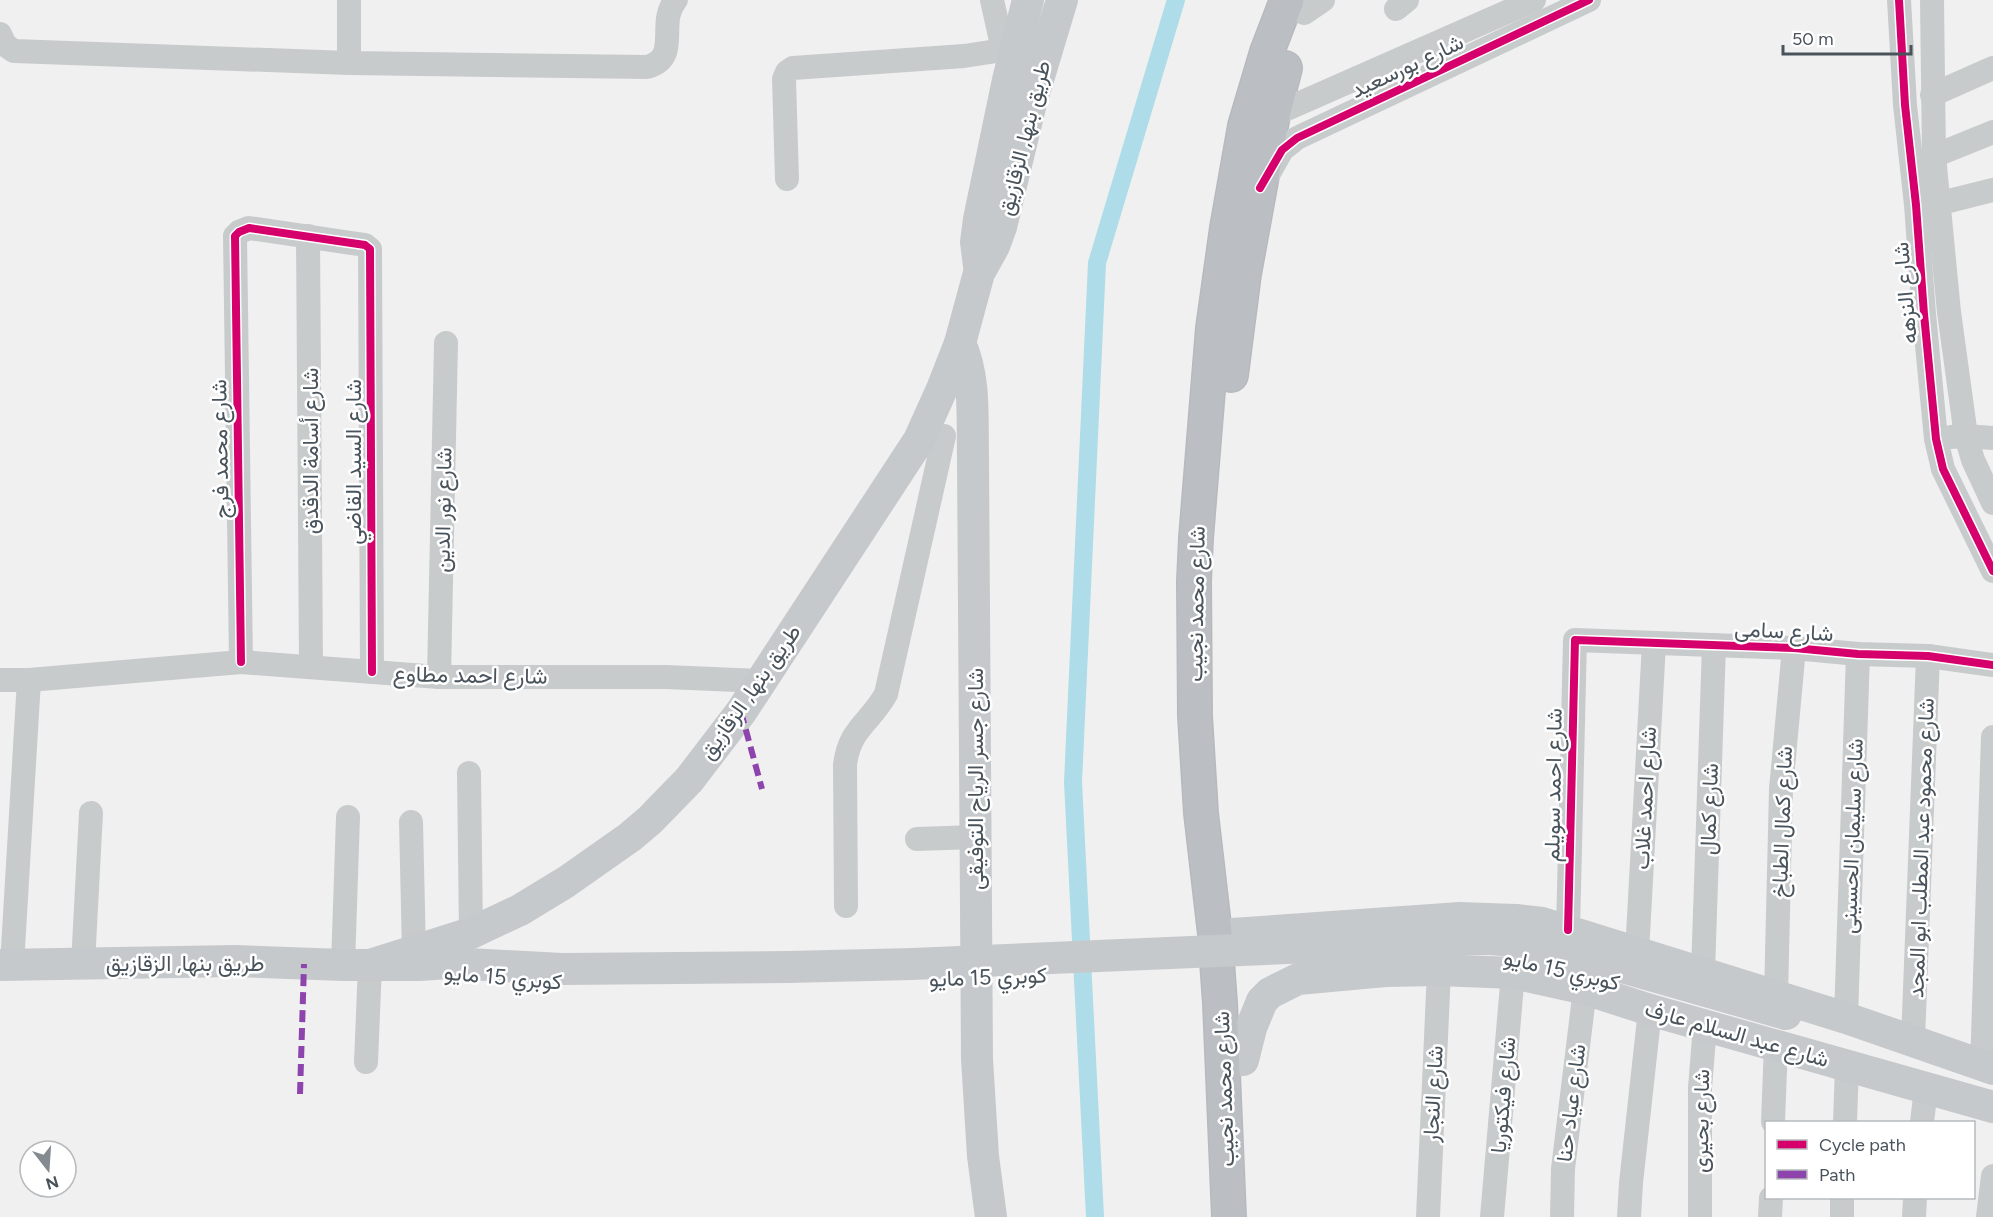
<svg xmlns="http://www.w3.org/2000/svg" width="1993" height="1217" font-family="Figtree,Vazirmatn,sans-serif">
	<rect width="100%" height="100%" fill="#f1f0f0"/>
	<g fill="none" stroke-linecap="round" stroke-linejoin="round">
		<polyline stroke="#aedce8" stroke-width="18" points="1095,1217 1073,782 1097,263 1176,0"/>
		<defs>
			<g id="highway">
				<polyline points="1231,375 1244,274 1273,115 1285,68"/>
				<polyline points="1229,1217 1220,1003 1215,934 1201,813 1195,716 1194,581 1196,538 1213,328 1227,228 1245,126 1267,52 1287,0"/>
			</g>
		</defs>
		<use href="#highway" stroke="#b6babe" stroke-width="36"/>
		<g stroke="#c8cbcc" stroke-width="24">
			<polyline points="349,0 349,63"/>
			<polyline points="992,0 1003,50 1018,54"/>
			<polyline points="1899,0 1905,105 1916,205 1924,314 1936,439 1943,469 1993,571"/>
			<polyline points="1932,0 1934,156 1949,312 1966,436 1973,460 1993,503"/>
			<polyline points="1396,9 1407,0"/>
			<polyline points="1304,13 1323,0"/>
			<path d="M0,34L5,45L14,51L349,63L647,67C682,58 656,22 676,0"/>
			<polyline points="1932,95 1993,68"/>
			<polyline points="1273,115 1534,0"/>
			<polyline points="1934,156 1993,132"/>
			<polyline points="1268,175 1282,150 1297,138 1589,0"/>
			<polyline points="787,179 784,79 787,72 793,68 964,56 1003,50"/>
			<polyline points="1922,205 1937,204 1993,190"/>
			<polyline points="308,236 311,667"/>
			<polyline points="1951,437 1966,436 1993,438"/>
			<polyline points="241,662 235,236 239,232 249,228 365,245 370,249 372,672"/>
			<polyline points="439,677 446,343"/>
			<polyline points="0,680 29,680 241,662 439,677 666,677 760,681"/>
			<polyline points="469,773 471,933"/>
			<polyline points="411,822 414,952"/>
			<polyline points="917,839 975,837"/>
			<path d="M846,906L845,765C849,729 870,723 886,694L944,436"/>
			<polyline points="1568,930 1575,640 1794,648 1858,654 1928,656 1993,665"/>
			<polyline points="1637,953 1654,643"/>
			<polyline points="83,964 91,813"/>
			<polyline points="12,965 29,680"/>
			<polyline points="343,965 348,817"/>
			<polyline points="1703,972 1714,645"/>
			<polyline points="1776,996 1781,789 1794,648"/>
			<polyline points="1846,1018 1858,654"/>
			<polyline points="1913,1040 1928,656"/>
			<polyline points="366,1062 370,965"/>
			<polyline points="1982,1066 1993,737"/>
			<polyline points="1773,1122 1776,1044"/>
			<polyline points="1845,1122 1847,1066"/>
			<polyline points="1922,1122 1926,1089"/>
			<polyline points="1428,1217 1439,970"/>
			<polyline points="1492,1217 1513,973"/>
			<polyline points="1562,1217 1563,1169 1585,989"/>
			<polyline points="1629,1217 1631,1183 1650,1010"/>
			<polyline points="1700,1217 1700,1088 1705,1025"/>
			<polyline points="1770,1217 1771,1198"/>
			<polyline points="1842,1217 1842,1198"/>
			<polyline points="1914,1217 1915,1198"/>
			<polyline points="1988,1217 1993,1176"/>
		</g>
		<g stroke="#c6c9cb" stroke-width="32">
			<polyline points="979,266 976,242 979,219 1008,80 1028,0"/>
			<path d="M960,343C976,378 972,420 973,458L977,1059L983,1156L991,1217"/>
			<polyline points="1232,934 1460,918 1516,920 1542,923 1846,1018 1993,1069"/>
			<polyline points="0,965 235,961 343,965 419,965 449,963 562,969"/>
			<polyline points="370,965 471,933 520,910 566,882 630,837 650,820 689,780 741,712 919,440 942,389 960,343 979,273 994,246 1001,227 1031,103 1062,0"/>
			<polyline points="1243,1060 1251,1028 1262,1001 1270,993 1298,979 1385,971 1439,970 1513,973 1585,989 1650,1010 1993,1107"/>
		</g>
		<use href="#highway" stroke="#bbbfc3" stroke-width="33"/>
		<polyline stroke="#c6c9cb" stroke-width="32" points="562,969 788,967 912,964 1310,947 1458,939 1490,939 1514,941 1612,964 1786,1014"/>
		<g stroke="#8e44ad" stroke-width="6" stroke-dasharray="12 6" stroke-linecap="butt">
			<polyline points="741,712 762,789"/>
			<polyline points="300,1094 304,964"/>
		</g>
		<defs>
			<g id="cycleway">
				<polyline points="1899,0 1905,105 1916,205 1924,314 1936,439 1943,469 1993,571"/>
				<polyline points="1260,188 1282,150 1297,138 1589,0"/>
				<polyline points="241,662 235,236 239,232 249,228 365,245 370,249 372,672"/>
				<polyline points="1568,930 1575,640 1794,648 1858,654 1928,656 1993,665"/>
			</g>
		</defs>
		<use href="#cycleway" stroke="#fff" stroke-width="11"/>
		<use href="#cycleway" stroke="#d6006c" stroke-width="8"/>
	</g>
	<g text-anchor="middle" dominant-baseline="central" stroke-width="5" stroke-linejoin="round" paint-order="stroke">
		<g font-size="22" fill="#49535b" stroke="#fff">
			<text transform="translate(1407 66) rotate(-25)">شارع بورسعيد</text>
			<text transform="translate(1024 138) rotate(-76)">طريق بنها, الزقازيق</text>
			<text transform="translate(1905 293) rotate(-95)">شارع النزهه</text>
			<text transform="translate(220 449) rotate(-91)">شارع محمد فرج</text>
			<text transform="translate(310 451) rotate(-90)">شارع أسامة الدقدق</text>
			<text transform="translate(353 462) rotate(-90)">شارع السيد القاضي</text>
			<text transform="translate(443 510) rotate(-89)">شارع نور الدين</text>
			<text transform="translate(1196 604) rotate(-89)">شارع محمد نجيب</text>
			<text transform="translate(1784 631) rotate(3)">شارع سامى</text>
			<text transform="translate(470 675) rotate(1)">شارع احمد مطاوع</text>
			<text transform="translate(750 692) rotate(-55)">طريق بنها, الزقازيق</text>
			<text transform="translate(975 779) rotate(-90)">شارع جسر الرياح التوفيقى</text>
			<text transform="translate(1553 785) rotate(-89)">شارع احمد سويلم</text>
			<text transform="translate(1645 798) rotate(-87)">شارع احمد غلاب</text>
			<text transform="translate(1709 809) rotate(-88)">شارع كمال</text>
			<text transform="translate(1782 822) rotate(-88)">شارع كمال الطباخ</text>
			<text transform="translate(1852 836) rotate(-88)">شارع سليمان الحسينى</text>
			<text transform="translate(1921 848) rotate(-88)">شارع محمود عبد المطلب ابو المجد</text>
			<text x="185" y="963">طريق بنها, الزقازيق</text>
			<text transform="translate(1562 970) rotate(13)">كوبري 15 مايو</text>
			<text transform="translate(503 977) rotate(5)">كوبري 15 مايو</text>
			<text transform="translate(988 977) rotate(-2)">كوبري 15 مايو</text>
			<text transform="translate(1737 1034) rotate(16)">شارع عبد السلام عارف</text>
			<text transform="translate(1224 1089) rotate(-92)">شارع محمد نجيب</text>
			<text transform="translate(1433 1094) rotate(-87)">شارع النجار</text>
			<text transform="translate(1503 1095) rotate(-85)">شارع فيكتوريا</text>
			<text transform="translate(1571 1103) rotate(-83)">شارع عياد حنا</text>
			<text transform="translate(1701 1121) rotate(-89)">شارع بحيرى</text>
		</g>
	</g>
	<rect x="1765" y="1121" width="210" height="78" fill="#ffffff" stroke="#b6babd" stroke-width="1.5"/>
	<rect x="1777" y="1140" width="30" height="9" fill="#d6006c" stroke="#b6babd" stroke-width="1.5"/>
	<text x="1819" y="1151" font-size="18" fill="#49535b">Cycle path</text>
	<rect x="1777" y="1170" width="30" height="9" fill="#8e44ad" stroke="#b6babd" stroke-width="1.5"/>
	<text x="1819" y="1181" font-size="18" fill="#49535b">Path</text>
	<g transform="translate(48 1169) rotate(163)"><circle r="28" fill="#ffffff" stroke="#b6babd" stroke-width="1.5"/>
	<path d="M0-4.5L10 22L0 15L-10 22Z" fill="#848a8f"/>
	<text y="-9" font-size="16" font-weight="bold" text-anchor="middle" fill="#49535b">N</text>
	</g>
	<path d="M1783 45v9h128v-9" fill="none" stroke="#49535b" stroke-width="3"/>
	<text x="1792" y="45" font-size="18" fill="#49535b" stroke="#ffffff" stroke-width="4.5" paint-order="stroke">50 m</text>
</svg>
